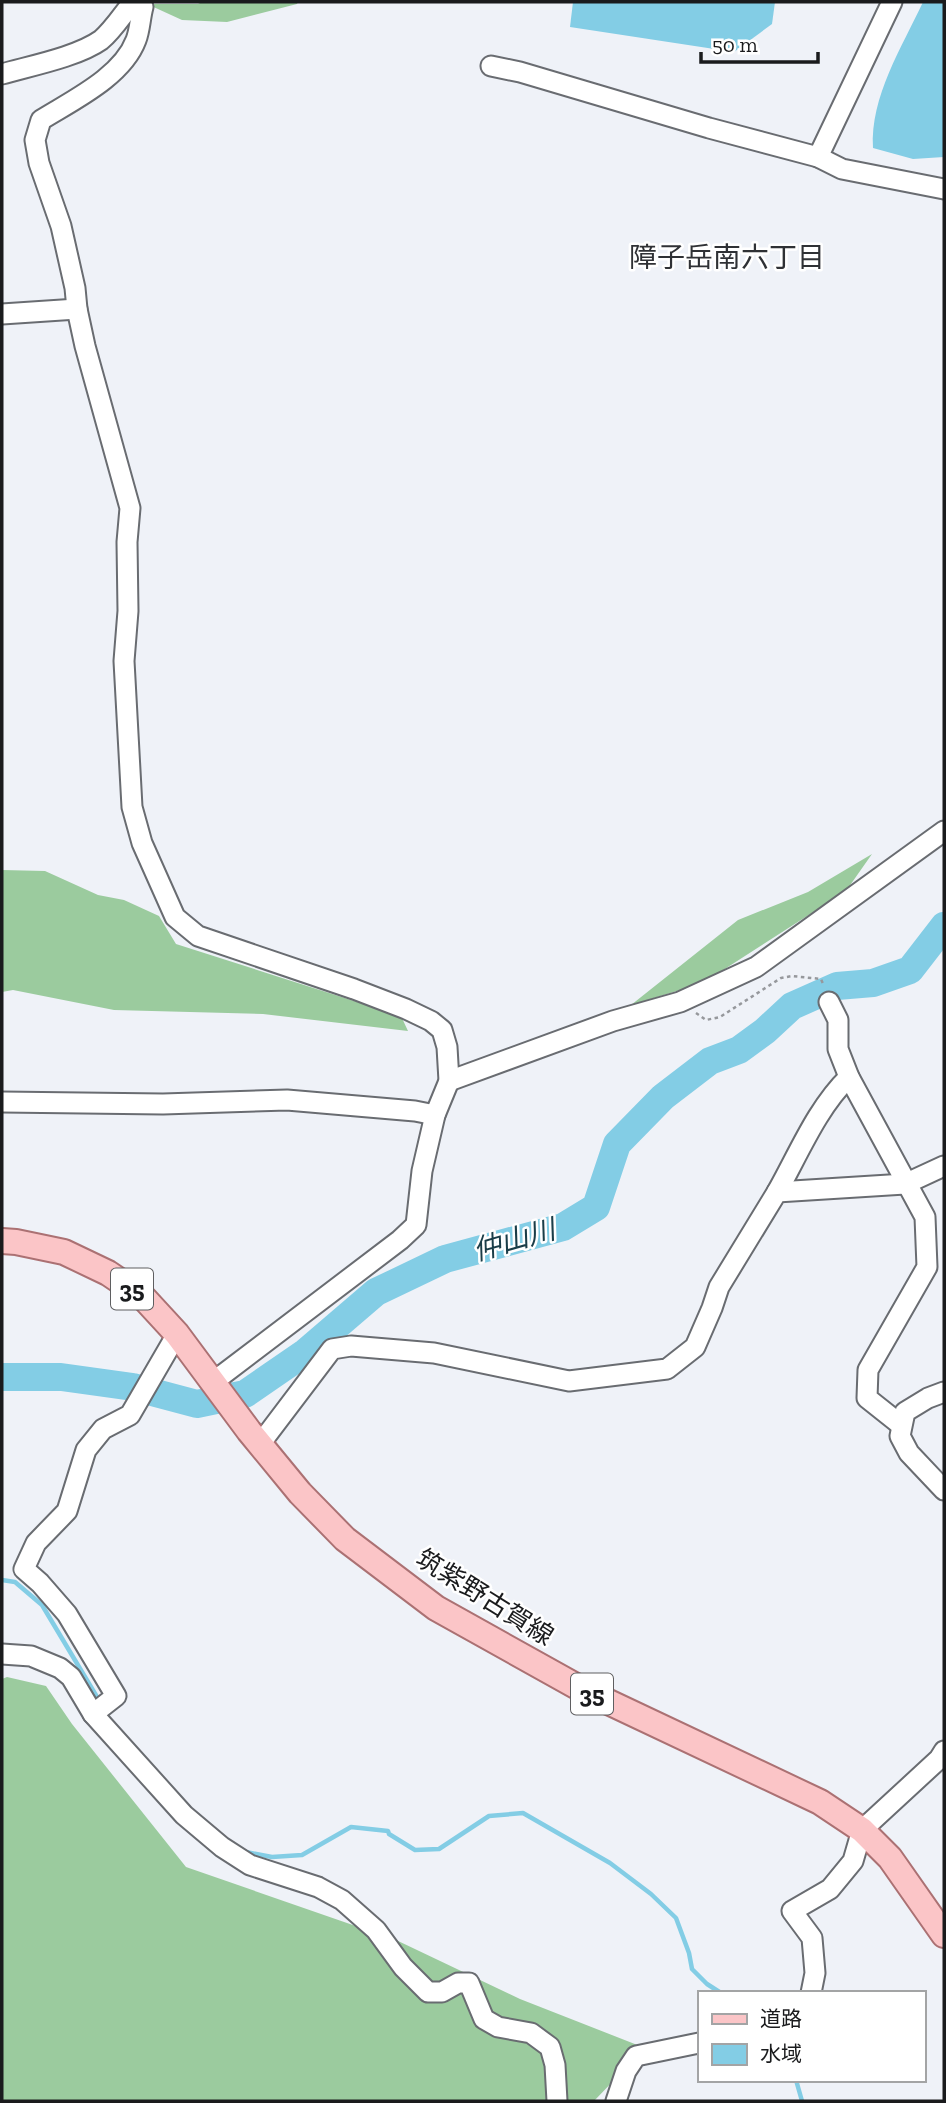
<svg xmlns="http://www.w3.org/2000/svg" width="946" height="2103" font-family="'Zilla Slab','Noto Sans JP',serif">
	<rect width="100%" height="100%" fill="#eff2f8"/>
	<g fill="#9bcb9e">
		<polygon points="202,2 298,2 297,4 227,22 182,20 147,4 198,4"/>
		<polygon points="872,854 846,891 703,983 631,1005 738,920 808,892"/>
		<polygon points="2,870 45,871 98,895 124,900 159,916 176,944 401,1016 408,1031 263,1014 114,1010 13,990 2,992"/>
		<polygon points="7,1677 46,1686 72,1724 186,1867 396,1940 520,1999 645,2048 594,2101 2,2101 2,1679"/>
	</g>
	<g fill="#83cde5">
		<polygon points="573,2 775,2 772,24 734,52 570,27"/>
		<path d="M923,2H944V157L913,159L873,148C870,97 902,47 923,2Z"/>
	</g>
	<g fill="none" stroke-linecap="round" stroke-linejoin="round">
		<g stroke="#83cde5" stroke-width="4.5">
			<polyline points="2,1580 15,1582 42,1605 100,1702"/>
			<polyline points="246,1852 272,1857 302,1855 351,1827 388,1831 389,1834 415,1850 439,1849 489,1816 523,1813 610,1863 651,1894 676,1918 689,1953 692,1969 707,1984 721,1993"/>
			<polyline points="796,2080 802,2101"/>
		</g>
		<polyline stroke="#83cde5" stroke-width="28" points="2,1377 61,1377 133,1387 197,1404 245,1394 306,1352 376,1292 445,1259 563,1227 596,1207 617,1144 663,1097 710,1061 739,1050 765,1031 792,1006 837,986 873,983 910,970 944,926"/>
		<defs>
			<g id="minor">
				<path d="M139,2L143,7C140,18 140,30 136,40C122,77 73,100 41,120L35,140L39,163L61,226L75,288L77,309L85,346L130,508L127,542L128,611L124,661L132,807L142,843L175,917L198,936L354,989L406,1009L431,1021L442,1030L447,1047L449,1081L435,1115L422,1171L416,1225L400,1240L213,1382"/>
				<polyline points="491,66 520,72 709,128 818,157 842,169 944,189"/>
				<path d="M2,74C30,66 77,57 101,40C113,30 123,14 133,2"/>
				<polyline points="818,157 892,2"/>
				<polyline points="2,314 77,309"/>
				<polyline points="829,1002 838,1020 838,1049 849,1077 925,1217 927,1267 868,1370 867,1398 901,1425"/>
				<polyline points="449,1081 613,1021 680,1002 756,967 944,831"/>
				<polyline points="2,1102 163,1104 287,1100 415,1111 435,1115"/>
				<path d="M777,1192C799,1153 817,1108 849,1077"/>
				<polyline points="944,1392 928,1398 905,1412 900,1436 909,1453 944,1490"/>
				<polyline points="260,1444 332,1349 351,1346 434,1353 569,1381 667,1369 695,1347 712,1308 719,1287 777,1192 905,1184 944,1166"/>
				<polyline points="2,1654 31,1656 60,1668 71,1677 93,1714 184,1815 222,1847 250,1865 318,1887 342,1900 376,1930 403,1967 428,1992 442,1992 458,1983 469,1983 484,2019 498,2027 531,2033 550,2047 555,2065 557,2101"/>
				<polyline points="93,1714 116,1696 67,1614 40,1583 24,1569 36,1543 67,1511 86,1450 103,1429 130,1415 177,1334"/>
				<polyline points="811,1993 815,1973 812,1938 792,1911 830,1889 853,1861 862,1830 939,1759 944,1751"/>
				<polyline points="616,2101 626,2071 636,2056 699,2043"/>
			</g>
			<polyline id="major" points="2,1241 16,1242 64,1252 108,1273 142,1296 177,1334 249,1431 300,1493 345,1539 436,1608 583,1690 820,1802 862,1830 890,1858 944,1935"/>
		</defs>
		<use href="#minor" stroke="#696c71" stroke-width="23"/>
		<use href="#major" stroke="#ab7173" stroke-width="28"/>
		<polyline stroke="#96989c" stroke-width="2.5" stroke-dasharray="3.5 3.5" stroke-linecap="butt" points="696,1013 706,1020 720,1017 781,978 792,976 821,979 824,986"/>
		<use href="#minor" stroke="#fff" stroke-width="19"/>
		<use href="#major" stroke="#fbc5c7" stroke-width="24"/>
	</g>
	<g text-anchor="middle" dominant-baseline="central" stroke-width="5" stroke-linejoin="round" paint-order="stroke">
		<g fill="#fff" stroke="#5f5f61" stroke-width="2">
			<rect x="111" y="1268.5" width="42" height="41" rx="5"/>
			<rect x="571" y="1673.5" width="42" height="41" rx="5"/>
		</g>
		<g font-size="24" font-weight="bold" fill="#1a1b1d">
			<text x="132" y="1289">35</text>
			<text x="592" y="1694">35</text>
		</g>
		<g font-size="26" fill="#1a1b1d" stroke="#fff">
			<text transform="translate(485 1597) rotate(32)">筑紫野古賀線</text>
		</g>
		<g font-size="28" fill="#2f3135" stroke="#fff">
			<text x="727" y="257">障子岳南六丁目</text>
		</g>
		<g font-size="28" font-style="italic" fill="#1a3d48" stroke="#fff">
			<text transform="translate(514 1240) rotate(-16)">仲山川</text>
		</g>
	</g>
	<rect width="946" height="2103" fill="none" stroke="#1a1b1d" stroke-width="7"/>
	<rect x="698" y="1991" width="228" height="91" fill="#ffffff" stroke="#a3a4a5" stroke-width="2"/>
	<rect x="712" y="2014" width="35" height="10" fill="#fbc5c7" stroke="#a3a4a5" stroke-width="2"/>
	<text x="760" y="2026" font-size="21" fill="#1a1b1d">道路</text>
	<rect x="712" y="2044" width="35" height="21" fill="#83cde5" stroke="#a3a4a5" stroke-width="2"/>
	<text x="760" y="2061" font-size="21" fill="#1a1b1d">水域</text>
	<path d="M701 52v10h117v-10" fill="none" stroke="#1a1b1d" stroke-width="3.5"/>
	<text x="712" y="52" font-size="21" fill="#1a1b1d" stroke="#ffffff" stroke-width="5" paint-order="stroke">50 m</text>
</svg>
